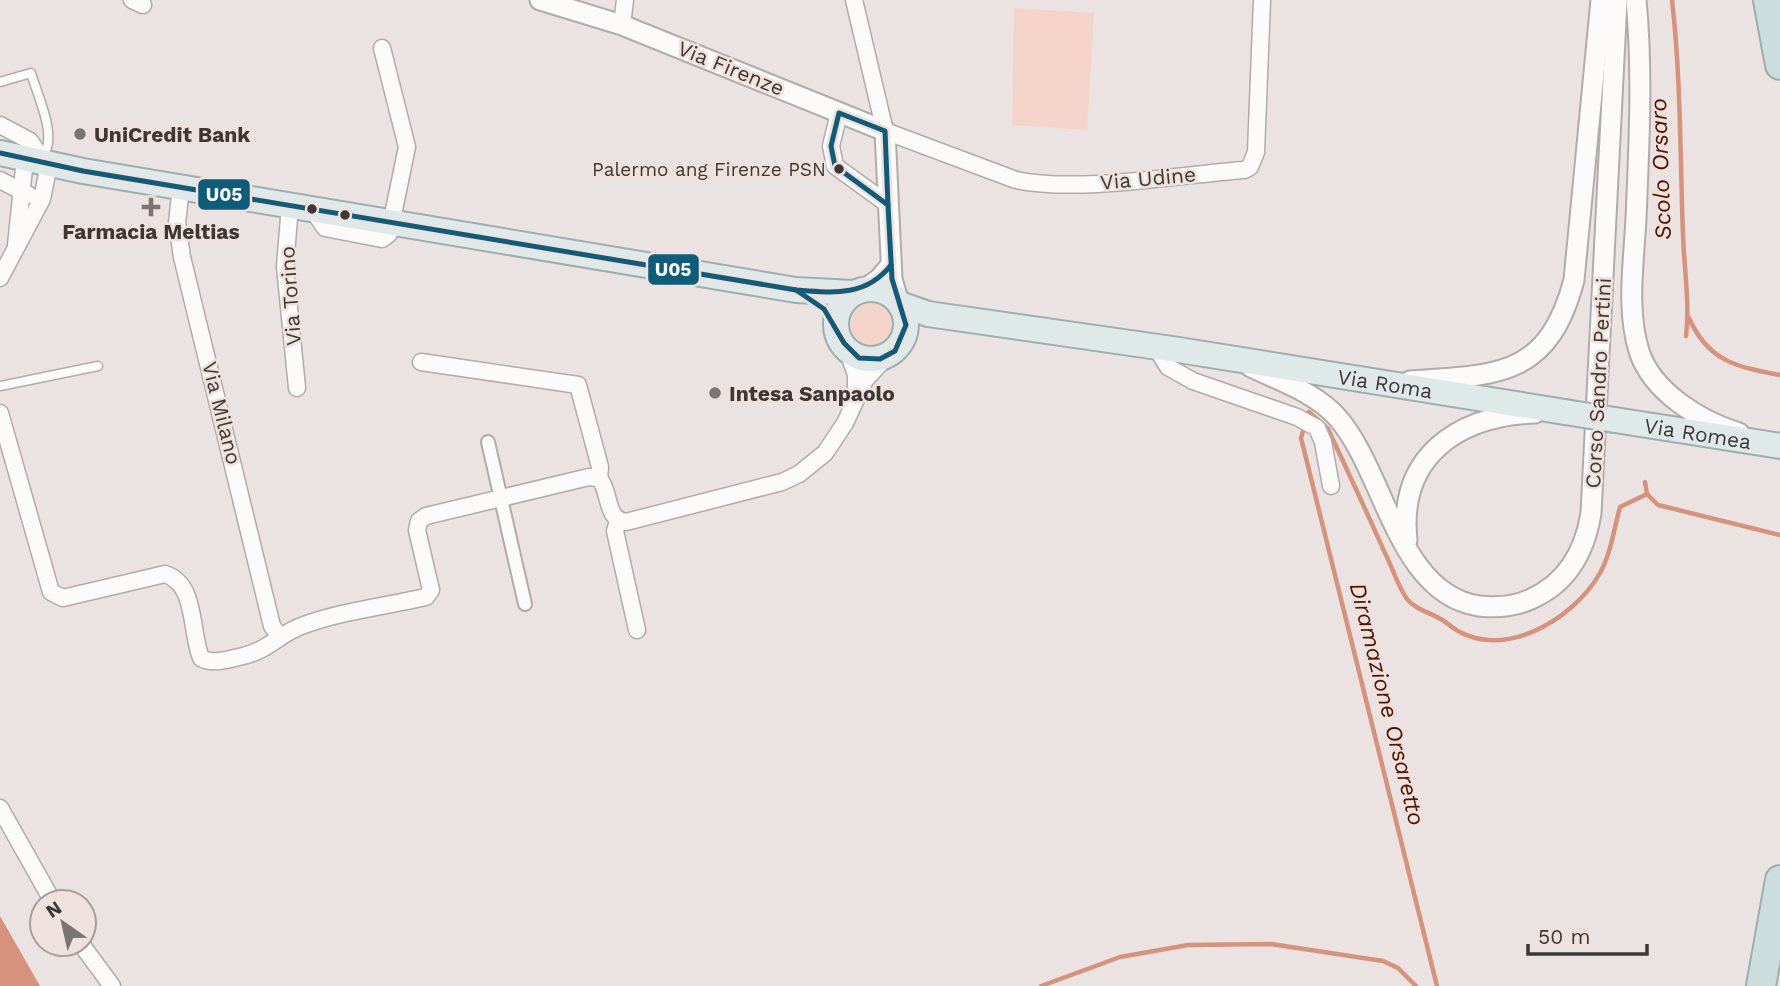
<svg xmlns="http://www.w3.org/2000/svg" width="1780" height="986" font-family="'Work Sans',sans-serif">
	<rect width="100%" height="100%" fill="#ebe3e1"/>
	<g fill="#f4d4c9">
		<polygon points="1014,8 1094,13 1087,130 1012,125"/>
		<circle cx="872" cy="324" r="21"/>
	</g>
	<polygon fill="#d7927b" points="0,916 40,986 0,986"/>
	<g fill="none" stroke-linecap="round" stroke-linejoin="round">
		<g stroke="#d7927b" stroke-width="4.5">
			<path d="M1672,0C1681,78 1680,157 1683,235C1684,268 1690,304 1686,336"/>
			<path d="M1689,318C1708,361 1736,367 1780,375"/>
			<path d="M1309,412L1328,429C1347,470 1366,510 1384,551C1392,566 1397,585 1407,599C1416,611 1437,614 1448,624C1497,665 1573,621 1600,573C1611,553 1614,529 1620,507L1647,494"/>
			<polyline points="1303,431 1301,438 1437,986"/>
			<polyline points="1645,482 1647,494 1658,505 1780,535"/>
			<polyline points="1041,986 1120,957 1188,945 1271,944 1383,961 1398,968 1416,986"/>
		</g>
		<defs>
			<g id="service">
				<path d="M0,82L31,73C37,95 59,138 42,157"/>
				<polyline points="0,386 98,366"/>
			</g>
			<polyline id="pedestrian" points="488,442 525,604"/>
			<g id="minor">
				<polyline points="132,0 143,5"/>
				<path d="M854,0L885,131L1016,180C1079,193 1178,175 1244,170L1250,167L1256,152L1262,0"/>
				<polyline points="622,25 625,0"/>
				<polyline points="839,113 831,146 835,166 889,205"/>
				<polyline points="0,125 30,141 45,163"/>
				<polyline points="0,180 29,195"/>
				<polyline points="181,187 177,223 182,257 272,626 279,635"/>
				<polyline points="290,205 285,267 297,388"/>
				<polyline points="312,209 325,228 382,239 389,234 407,147 382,48"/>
				<polyline points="16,245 25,159"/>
				<polyline points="0,278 42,199 49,164"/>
				<polyline points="1156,347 1168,367 1193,381 1297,417 1317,428 1323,442 1331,486"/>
				<polyline points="847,349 856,375 856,394"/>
				<polyline points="421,362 578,385 600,467 599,478"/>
				<path d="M0,413L51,592L63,598L165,574C197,584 190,631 201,658C213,665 229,659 243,656C271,649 278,634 304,625C343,611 386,606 426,597L431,590L417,530L419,521L426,516L589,477L599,478C611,492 605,520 626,522L782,482L799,474L825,453L845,423L865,380L889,354"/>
				<polyline points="618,521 615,531 637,630"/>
				<polyline points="0,808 53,902"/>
				<polyline points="81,944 112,986"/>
			</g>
			<g id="tertiary">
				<polyline points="540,0 622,25 885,131 892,279 898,300"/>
				<path d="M1636,0C1643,72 1639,146 1636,218C1634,261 1626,309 1639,351C1652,392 1700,421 1739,433"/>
				<polyline points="866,288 879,279 891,265"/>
				<path d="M1251,367C1280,381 1316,393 1337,417C1385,471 1397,594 1479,606C1497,608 1514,607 1531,599C1567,583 1585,551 1591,513L1617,0"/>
				<path d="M1410,381C1497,375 1548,378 1574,280L1601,0"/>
				<path d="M1407,540C1398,456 1458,416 1535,413"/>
			</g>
			<g id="primary">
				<polyline points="0,153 83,171 796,290 853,293"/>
				<circle cx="871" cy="324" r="35"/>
				<path id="s1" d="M900,304L928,314L1179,350L1565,412"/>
				<path id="s2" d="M1615,420L1780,446"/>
			</g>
			<g id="motorway">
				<polyline points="1768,0 1780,65"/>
				<polyline points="1761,986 1780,880"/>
			</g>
		</defs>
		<use href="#service" stroke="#b1aba9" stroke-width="11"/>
		<use href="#pedestrian" stroke="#b1aba9" stroke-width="16"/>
		<use href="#minor" stroke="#b1aba9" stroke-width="19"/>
		<use href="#tertiary" stroke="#b1aba9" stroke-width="23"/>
		<use href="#primary" stroke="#9daead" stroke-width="28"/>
		<use href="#motorway" stroke="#9daead" stroke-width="32"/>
		<use href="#service" stroke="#fcfbfa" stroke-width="8"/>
		<use href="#pedestrian" stroke="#fcfbfa" stroke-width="12"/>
		<use href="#minor" stroke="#fcfbfa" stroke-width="16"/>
		<use href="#tertiary" stroke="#fcfbfa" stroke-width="19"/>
		<use href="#primary" stroke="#dfe9e9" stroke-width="24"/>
		<use href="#motorway" stroke="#cdd" stroke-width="28"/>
		<defs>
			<polyline id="primary-bridge" points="1565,412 1615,420"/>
		</defs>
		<use href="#primary-bridge" stroke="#9daead" stroke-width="28" stroke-linecap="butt"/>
		<use href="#primary-bridge" stroke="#dfe9e9" stroke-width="24"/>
		<defs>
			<g id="bus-1">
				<polygon points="839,113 885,131 888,205 835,166 831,146"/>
				<path d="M0,153L83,171L796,290C833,293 866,297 891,265"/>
				<polyline points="796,290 824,309 844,343 859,358 880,359 895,351 906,325 892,279 888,205"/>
			</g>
		</defs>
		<use href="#bus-1" stroke="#efe1dd" stroke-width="10"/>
		<use href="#bus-1" stroke="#0c5c7a" stroke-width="5"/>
	</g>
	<g fill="#7a7472" stroke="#efe1dd" stroke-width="2.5">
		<circle cx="80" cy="134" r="7"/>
		<path d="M147.5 196.5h7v7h7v7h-7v7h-7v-7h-7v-7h7z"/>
		<circle cx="715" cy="393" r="7"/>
	</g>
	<g fill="#3d3836" stroke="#efe1dd" stroke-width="2.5">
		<circle cx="839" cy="169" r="6"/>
		<circle cx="312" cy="209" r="6"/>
		<circle cx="345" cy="215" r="6"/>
	</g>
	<g text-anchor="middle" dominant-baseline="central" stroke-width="5" stroke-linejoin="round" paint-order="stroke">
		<g font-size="19" fill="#3d3836" stroke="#efe1dd" text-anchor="end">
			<text x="826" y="169">Palermo ang Firenze PSN</text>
		</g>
		<g font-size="21" fill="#3d3836" stroke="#efe1dd">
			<text transform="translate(731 68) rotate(22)">Via Firenze</text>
			<text transform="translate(1148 178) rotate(-5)">Via Udine</text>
			<text transform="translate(290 296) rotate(-94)">Via Torino</text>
			<text stroke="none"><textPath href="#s1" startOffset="492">Via Roma</textPath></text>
			<text transform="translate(1598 383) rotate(-87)">Corso Sandro Pertini</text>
			<text transform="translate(222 413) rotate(76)">Via Milano</text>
			<text stroke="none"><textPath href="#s2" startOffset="84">Via Romea</textPath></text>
		</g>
		<g font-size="21" font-weight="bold" fill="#3d3836" stroke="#efe1dd" text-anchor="start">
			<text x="94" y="134">UniCredit Bank</text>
			<text x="151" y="231" text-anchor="middle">Farmacia Meltias</text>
			<text x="729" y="393">Intesa Sanpaolo</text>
		</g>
		<g font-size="23" font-style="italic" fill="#4f1300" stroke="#efe1dd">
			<text transform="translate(1661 169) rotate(-92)">Scolo Orsaro</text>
			<text transform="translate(1387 704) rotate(76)">Diramazione Orsaretto</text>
		</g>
	</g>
	<g stroke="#efe1dd" stroke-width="2.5">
		<rect x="197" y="178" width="54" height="33" rx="7" fill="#0c5c7a"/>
		<rect x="647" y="253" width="53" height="33" rx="7" fill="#0c5c7a"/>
	</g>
	<g font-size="19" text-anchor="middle" font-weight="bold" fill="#fff">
		<text x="224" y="201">U05</text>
		<text x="673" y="276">U05</text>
	</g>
	<g transform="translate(63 923) rotate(326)"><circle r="33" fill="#efe1dd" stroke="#a89d9a" stroke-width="2"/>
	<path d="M0-5L12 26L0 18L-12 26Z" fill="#7a7472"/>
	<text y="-10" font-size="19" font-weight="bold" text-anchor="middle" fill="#3d3836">N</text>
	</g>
	<path d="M1528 944v10h119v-10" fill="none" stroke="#3d3836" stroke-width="3.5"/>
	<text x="1538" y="944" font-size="21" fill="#3d3836" stroke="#efe1dd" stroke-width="5" paint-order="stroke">50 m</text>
</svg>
